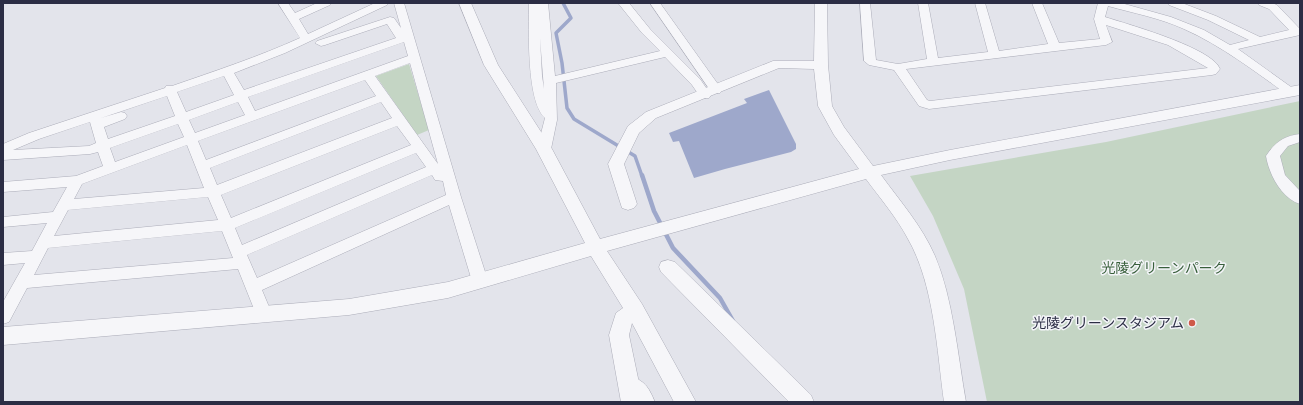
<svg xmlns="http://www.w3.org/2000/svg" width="1303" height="405" font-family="'Public Sans','Noto Sans JP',sans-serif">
	<rect width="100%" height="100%" fill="#e3e4eb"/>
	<g fill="#c4d5c4">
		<polygon points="409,64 429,130 417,135 376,76"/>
		<polygon points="1300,101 1300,402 987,402 964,289 933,216 910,176 1106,142"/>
	</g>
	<polygon fill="#9ea8cb" points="769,90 796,144 796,149 791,152 725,169 694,178 679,141 673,142 669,133 747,103 744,99"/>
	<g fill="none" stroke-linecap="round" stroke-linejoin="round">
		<polyline stroke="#9ea8cb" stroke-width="3.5" points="563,3 571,18 556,33 562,63 567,108 574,119 635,156 642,176"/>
		<polyline stroke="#9ea8cb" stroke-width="4.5" points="642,175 654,211 673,248 720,298 733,321"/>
		<defs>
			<g id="minor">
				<path d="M278,3H288L295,13L317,3H331L330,5L299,19L308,34L375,3H388L387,5L285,53L234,73L244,90L396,38L387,24L325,45L321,46L315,43L317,41L390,17L394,18L401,28L394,3H404L461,197L488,281L485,285L480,287L475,285L472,281L449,205L262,290L272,314L270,319L264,321L258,319L238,269L27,288L9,322L3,324V302L25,263L3,265V253L32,251L47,223L3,227V217L53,212L67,187L3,192V182L76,176L103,166L98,152L90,154L3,160V144L29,133L165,88L166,86H172C215,71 258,57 300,38ZM404,42L408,56L255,111L248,97ZM410,63L438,164L375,76ZM224,76L234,95L186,112L177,92ZM365,80L376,96L206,160L198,141ZM167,96L175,116L108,139L104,127L125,119L127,116L125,113L121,112L101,118ZM238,102L245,115L195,133L189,120ZM381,102L392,118L217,185L210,168ZM90,122L96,143L89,146L13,150L39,139ZM178,124L184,137L115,162L110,148ZM397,126L411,145L231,218L221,195ZM187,145L204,188L74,199L82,184ZM416,153L426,167L242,245L235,228ZM432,175L435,180L443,181L446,195L257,278L247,255ZM208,197L218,220L54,236L68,210ZM222,231L233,258L34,275L48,248Z"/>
				<path d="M529,3H548L555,76L660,51L642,33L618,3H629L650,29L700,79L711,95L709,98H701L692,85L665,57L556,83L557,120L551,149L549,152L544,153L539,152L537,149L545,118C526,101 529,29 529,3ZM540,38L544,89L542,76Z"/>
				<polygon points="650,3 660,3 720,87 722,90 720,93 712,93"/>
				<path d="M860,3H870L876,60L898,64L927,59L918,3H928L938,58L988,52L975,3H985L999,51L1048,44L1032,3H1042L1059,43L1100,39L1094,19L1098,3H1121L1171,17L1204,30L1230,45L1249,40L1208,20L1169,5L1168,3H1182L1216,16L1260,37L1289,30L1269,9L1259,5L1258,3H1272L1277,5L1300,29V35L1238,49L1298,92L1296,95H1288C1254,71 1222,46 1184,29C1160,18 1133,13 1108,6L1105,17C1127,24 1213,48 1220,69L1216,74L1212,75L929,109L919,106L894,70L869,65L864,61ZM1106,25L1168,45L1208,68L930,101L927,100L906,69L1106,45L1112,42Z"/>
				<path d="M1300,134V142L1288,146L1280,156L1285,175L1300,191V204C1281,198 1269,174 1266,156C1275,142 1284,136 1300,134Z"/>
				<path d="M628,375C645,381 648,386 655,402H637C633,392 623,392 619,383L622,378Z"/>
			</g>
			<g id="tertiary">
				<path d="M459,3H471L498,65L552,149L600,239L859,169L834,135L818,106L814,69L779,68L656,118L639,133L624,164L637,204L634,208L628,210L622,208L608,164L628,126L646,112L773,61H814L815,3H827L828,65L832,106L844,127L873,166L950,150L1300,85V95L950,160L881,175C900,201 922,226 935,256C953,298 958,357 966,402H944C937,351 934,284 908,239C897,218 880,198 866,179L607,251L642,304L696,402H674L632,323L629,335L643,402H621L609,335L616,313L623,308L591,256L448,298L349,315L3,345V327L349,299L448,282L585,243L536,149L484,65Z"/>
				<polygon points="668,260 675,262 811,395 814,402 789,402 661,272 659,267 661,262"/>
			</g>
		</defs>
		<use href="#minor" stroke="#acadb9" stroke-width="1"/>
		<use href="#tertiary" stroke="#acadb9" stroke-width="1"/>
		<use href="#minor" fill="#f6f6f9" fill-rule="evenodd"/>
		<use href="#tertiary" fill="#f6f6f9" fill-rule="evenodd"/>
	</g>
	<circle fill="#cf5a49" stroke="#f3f4f8" stroke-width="1.5" cx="1192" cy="323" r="4"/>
	<g text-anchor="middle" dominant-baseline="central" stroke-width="3" stroke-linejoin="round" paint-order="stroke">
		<g font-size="14" fill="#385f3b" stroke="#f3f4f8">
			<text x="1164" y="268">光陵グリーンパーク</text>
		</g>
		<g font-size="14" fill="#2b2d44" stroke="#f3f4f8" text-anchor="end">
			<text x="1184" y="323">光陵グリーンスタジアム</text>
		</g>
	</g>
	<rect width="1303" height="405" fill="none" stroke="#2b2d44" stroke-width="8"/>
</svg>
